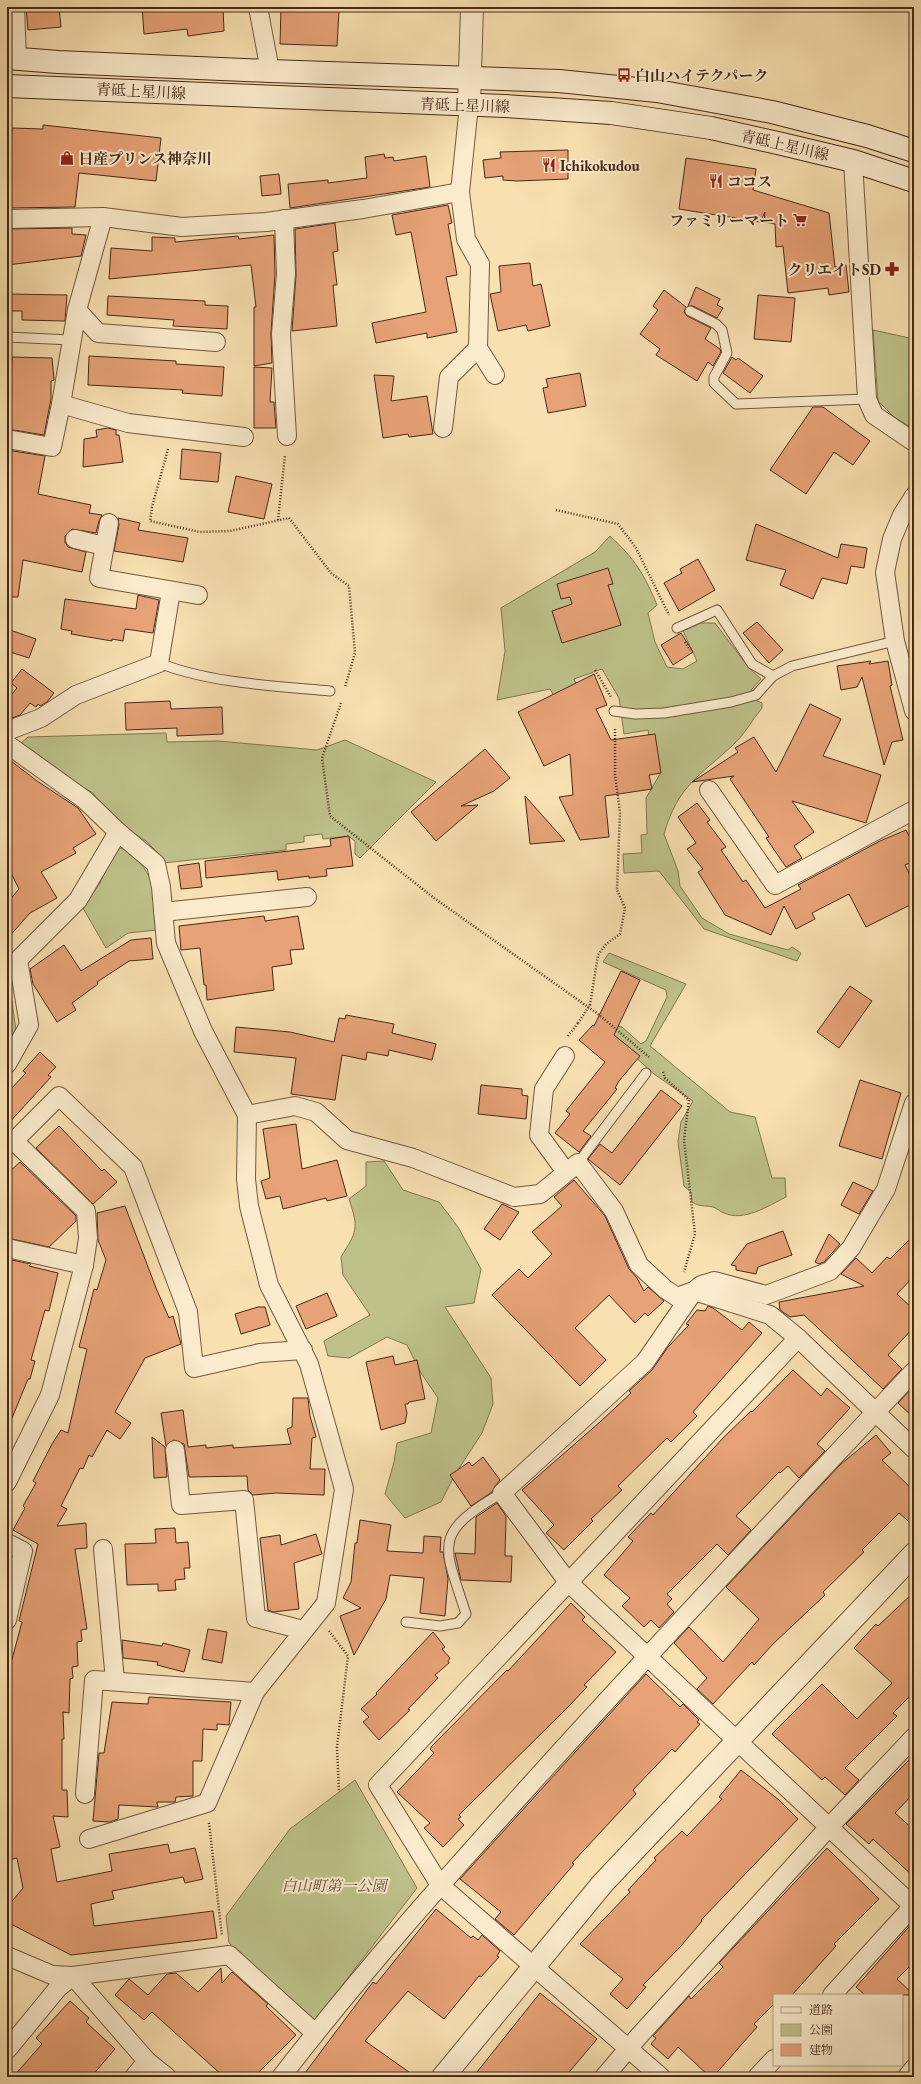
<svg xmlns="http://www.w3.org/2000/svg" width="921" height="2084" font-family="'EB Garamond','Noto Serif JP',serif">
	<rect width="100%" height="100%" fill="#f8e0b0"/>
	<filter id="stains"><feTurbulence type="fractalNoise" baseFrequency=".005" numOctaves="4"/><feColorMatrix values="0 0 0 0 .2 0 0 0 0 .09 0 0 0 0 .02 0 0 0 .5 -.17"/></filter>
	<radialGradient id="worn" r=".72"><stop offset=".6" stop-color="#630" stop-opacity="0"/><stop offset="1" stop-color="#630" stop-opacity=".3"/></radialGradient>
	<g fill="#bec28a" stroke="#827653">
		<polygon points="873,330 914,339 914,429 894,417 878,401"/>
		<path d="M610,536C635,559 644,574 657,605L648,613L655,642L667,667L683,669L697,661L683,631L701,623H715L749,668L761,679L751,690L757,701L762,703V708C752,720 745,734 734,744C700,776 678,785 664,834L678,871L680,886L702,918L729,934L788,950L792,947L801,953L797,961L704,929L659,871L624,873L623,854L642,853L641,835L647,834L646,798L660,774L657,760L653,759L648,730L624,734L619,698L602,669L574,679L578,688L554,696L550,689L497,700L505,651L501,608L595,552Z"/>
		<polygon points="914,654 914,676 908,657"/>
		<polygon points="166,733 167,742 218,741 317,750 345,740 436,782 360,858 355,854 355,841 348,836 323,839 322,834 304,836 304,842 286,844 286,850 163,863 159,854 146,841 116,822 93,793 33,758 21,743 28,737"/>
		<path d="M120,848L126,849C158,876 154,893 157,930L128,933L106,948L83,908L100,883L114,852Z"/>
		<path d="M609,953L686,984L650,1046L730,1112L755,1117L772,1178H785L786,1197C768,1206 744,1222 724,1213C720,1212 717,1208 713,1207C704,1205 700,1207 692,1202L691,1192L684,1186L678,1142L681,1122L693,1101L654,1074L610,1034L615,1026L622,1027L641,1044L646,1041L667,997L666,990L603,962Z"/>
		<polygon points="7,989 12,1001 16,1031 12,1035 7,1018"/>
		<path d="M384,1161L403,1190L439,1202L458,1227L481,1269L474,1303L445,1307L491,1378L493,1404L482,1433L454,1476L441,1502L405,1518L385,1494L394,1462L397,1443L431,1433L438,1398L421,1373L407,1345L387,1337L349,1358L328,1356L324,1341L370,1315L343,1275L341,1257C357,1231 359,1229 349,1199L366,1186V1162Z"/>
		<polygon points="355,1780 417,1888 314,2022 229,1943 226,1916 290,1829"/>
	</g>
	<g fill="#e7a277" stroke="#46291c">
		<polygon points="26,7 59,7 61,27 28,30"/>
		<polygon points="142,7 223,7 224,31 188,36 187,29 144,34"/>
		<polygon points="281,8 339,11 337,46 280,44"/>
		<polygon points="43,125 161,138 156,181 79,173 75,207 7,208 7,151 11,151 12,128 43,129"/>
		<polygon points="568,150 568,179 517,181 503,180 503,176 485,178 483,160 501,158 500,152"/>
		<polygon points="384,154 385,158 393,157 394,161 426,156 430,187 290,208 288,184 328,180 328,183 367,178 365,157"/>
		<polygon points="686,158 756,169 753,190 829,213 835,267 846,265 849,292 829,295 828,288 788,293 783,246 776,247 775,224 764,222 765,212 760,222 679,209"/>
		<polygon points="279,174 281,194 262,196 260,176"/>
		<polygon points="448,205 452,223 448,224 457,275 446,277 457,332 427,338 427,333 376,343 372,323 426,312 411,232 396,235 392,215"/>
		<polygon points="335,223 338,251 333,252 337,285 333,285 337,326 292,331 296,275 295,229"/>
		<polygon points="72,228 72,234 86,235 81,256 7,265 7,229"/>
		<polygon points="274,235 275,274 271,333 272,363 254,366 254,307 256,307 251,265 109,279 111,248 152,251 152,237 175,238 175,242 238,236 239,239"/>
		<polygon points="530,263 533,286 541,284 550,326 528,331 526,325 498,331 490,294 501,292 499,266"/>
		<polygon points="696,287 720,299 717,305 723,308 717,318 693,306 688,306"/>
		<polygon points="664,290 686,307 684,312 687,316 711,328 705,339 720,349 721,352 713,366 708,362 697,381 656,355 660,349 640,334 658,310 653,306"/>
		<polygon points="7,294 67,295 65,321 22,320 22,311 7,311"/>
		<polygon points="758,295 795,298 791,342 754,339"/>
		<polygon points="108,296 205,301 205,305 228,306 227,329 173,326 174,320 107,315"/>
		<polygon points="89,356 176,361 176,364 224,367 222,396 182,393 183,390 88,385"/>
		<polygon points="12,357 52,358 54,380 51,381 51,399 44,435 7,429 7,398 10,398"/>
		<polygon points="732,357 736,360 738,358 763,376 750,393 723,373"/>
		<polygon points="254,367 272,368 270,402 274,402 276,428 254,428"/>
		<polygon points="580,373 586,406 548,413 543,388 548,387 546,379"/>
		<polygon points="374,375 394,376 391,401 427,396 433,434 409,437 408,434 383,438"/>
		<polygon points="813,407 823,407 870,441 853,465 834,452 806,494 770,470"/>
		<polygon points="108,428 116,430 116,435 119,435 123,462 83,467 84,439 97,437 96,430"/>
		<polygon points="182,449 221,453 218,482 180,479"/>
		<polygon points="7,450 45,456 38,494 91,505 89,513 102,515 99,521 96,533 72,529 65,536 65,542 68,547 86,552 82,572 23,560 18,597 7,597"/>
		<polygon points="236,476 272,484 264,519 228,512"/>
		<polygon points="118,518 140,523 138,530 188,538 183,562 114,551 119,525"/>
		<polygon points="756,524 838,558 841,544 867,548 864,568 851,566 847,584 822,578 813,599 780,585 786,570 746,560"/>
		<polygon points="698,559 715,590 679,611 664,583 682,573 680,569"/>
		<polygon points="608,568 613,584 608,585 621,625 562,643 552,611 572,604 570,597 561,599 557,584"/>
		<polygon points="138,595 159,600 153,633 125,629 123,641 112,639 112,641 71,634 72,631 61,629 65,599 136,609"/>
		<polygon points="757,622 783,650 769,663 743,633"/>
		<polygon points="7,629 36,639 29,658 7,651"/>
		<polygon points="681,633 693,652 673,665 661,645"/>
		<polygon points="871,661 869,664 888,661 892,685 890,686 903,740 892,742 884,765 862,677 857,687 841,690 837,666"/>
		<polygon points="22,669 54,693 47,702 40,706 38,704 36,707 30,703 20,715 7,720 7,700 17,688 11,683"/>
		<polygon points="594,674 607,705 596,709 611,740 655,734 661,773 649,775 652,789 605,796 609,837 580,840 559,797 573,795 570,754 544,766 518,712"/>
		<polygon points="170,701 171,709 222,707 223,734 177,736 177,728 126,730 125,703"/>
		<polygon points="810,704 841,719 823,756 881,775 866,823 792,801 814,832 794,846 802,858 786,867 766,838 769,837 730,779 734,776 692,782 738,752 735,748 754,737 776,772"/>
		<polygon points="485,749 510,778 494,791 461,806 478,805 436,841 411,812"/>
		<polygon points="7,758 37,781 78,808 96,834 73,848 76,853 41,872 57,898 30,913 7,939 7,903 19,889 7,865"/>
		<polygon points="525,796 565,841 530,844"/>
		<polygon points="697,803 710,820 707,822 726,847 721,850 743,882 746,880 765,908 801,889 798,885 880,841 906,830 914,846 914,861 905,865 914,883 914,903 866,927 849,894 812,913 815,919 796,929 784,906 771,935 725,915 698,872 703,869 687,849 696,843 678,817"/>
		<polygon points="349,836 353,866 326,869 327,876 309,878 309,876 278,880 277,871 206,878 205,861 331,846 330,839"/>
		<polygon points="199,863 202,887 181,889 178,866"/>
		<polygon points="264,916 265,921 298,916 304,949 290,950 292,964 272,967 274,990 207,1000 206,985 204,985 200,948 181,950 179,926"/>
		<polygon points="151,938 153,959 129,961 97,982 98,984 72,1003 76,1010 57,1022 33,984 30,969 64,945 81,971 131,940"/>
		<polygon points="621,971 640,980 614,1035 640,1056 619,1081 615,1088 617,1089 583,1131 591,1136 579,1152 555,1133 570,1114 566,1111 605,1062 579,1040 593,1025 594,1026"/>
		<polygon points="850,986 872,1001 839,1048 817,1032"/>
		<polygon points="346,1015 394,1024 392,1033 436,1044 432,1060 389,1050 388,1056 367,1052 366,1060 342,1055 335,1100 291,1094 296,1058 234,1052 236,1027 290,1032 334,1042 339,1018 345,1019"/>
		<polygon points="40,1052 56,1067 48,1075 51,1077 7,1125 7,1093 26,1073 23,1071"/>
		<polygon points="860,1080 901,1093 882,1159 839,1146"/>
		<polygon points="481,1085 522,1089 522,1095 528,1096 526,1119 478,1114"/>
		<polygon points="661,1090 682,1106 620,1185 588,1159 600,1144 612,1153"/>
		<polygon points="296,1124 302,1169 337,1160 347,1196 327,1201 326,1198 283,1209 280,1196 266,1199 261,1181 270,1178 263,1129"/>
		<polygon points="59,1126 102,1171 104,1169 117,1182 93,1204 36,1148"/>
		<polygon points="20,1162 76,1216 76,1221 49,1247 7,1238 7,1174"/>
		<polygon points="574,1180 605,1216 629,1269 637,1278 644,1291 648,1287 664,1301 648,1316 645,1313 635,1323 609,1295 575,1328 606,1360 580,1386 492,1295 519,1269 528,1278 552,1254 532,1232 562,1206 554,1197"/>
		<polygon points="853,1182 873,1191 859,1214 841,1205"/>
		<polygon points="502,1204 519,1212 500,1240 484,1229"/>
		<polygon points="125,1206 156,1288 169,1318 173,1316 181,1344 145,1358 115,1412 131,1423 120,1439 107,1430 92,1457 89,1455 83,1469 80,1468 61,1506 67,1509 57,1526 86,1523 87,1548 75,1549 87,1629 81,1630 82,1641 77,1642 78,1666 72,1667 73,1678 70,1679 69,1713 63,1712 64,1739 62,1739 62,1790 67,1790 68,1817 53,1816 60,1847 51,1849 57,1882 112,1871 109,1854 168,1844 170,1853 195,1848 203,1879 185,1883 183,1877 112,1891 114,1899 91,1904 94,1926 213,1911 217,1938 71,1955 7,1922 7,1907 23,1888 17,1858 7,1860 7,1662 11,1663 22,1622 19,1621 38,1544 13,1530 25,1508 23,1506 36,1483 33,1481 52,1444 61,1430 68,1433 87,1349 79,1347 94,1289 97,1290 106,1260 98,1240 97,1213"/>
		<polygon points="783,1231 792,1255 758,1267 756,1274 736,1270 736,1266 731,1265 747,1244"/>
		<polygon points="829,1234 840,1244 824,1262 819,1264 815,1262"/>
		<polygon points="914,1235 914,1276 897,1294 914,1310 914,1327 888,1355 902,1369 883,1389 804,1315 790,1317 780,1310 779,1302 864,1286 841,1274 856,1258 872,1273 887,1257 890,1259"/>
		<polygon points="7,1259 31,1264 29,1266 58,1273 49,1311 45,1310 31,1360 35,1361 30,1379 28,1379 8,1428"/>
		<polygon points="327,1293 337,1316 306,1329 296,1306"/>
		<polygon points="708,1306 713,1308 742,1330 749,1322 762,1333 693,1412 697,1416 671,1442 667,1438 618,1486 622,1490 591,1519 593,1521 564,1550 546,1533 554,1525 522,1490 600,1422 631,1393 629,1391 652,1370 668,1347 689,1325 686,1324 697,1310 705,1311"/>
		<polygon points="258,1307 265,1307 270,1325 241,1334 235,1314"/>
		<polygon points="393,1356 395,1365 417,1360 425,1399 409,1402 408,1404 405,1404 407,1413 405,1423 381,1430 366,1362"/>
		<polygon points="793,1370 821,1396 827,1388 850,1408 817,1444 825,1451 799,1478 788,1466 780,1473 779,1472 736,1516 751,1530 728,1555 717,1544 667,1594 672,1599 667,1604 674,1612 659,1628 651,1620 644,1627 622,1606 630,1598 604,1575 633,1541 628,1537 651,1513 653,1515 723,1438 751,1411 752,1412"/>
		<polygon points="914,1386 914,1418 898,1403"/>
		<polygon points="293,1398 308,1398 310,1416 316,1437 312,1438 310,1469 325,1469 324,1495 276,1493 253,1495 248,1490 247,1476 189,1477 184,1444 174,1440 166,1446 161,1413 183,1410 188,1447 206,1445 206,1448 233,1445 233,1448 291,1444 287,1429 292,1427"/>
		<polygon points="876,1435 891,1453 882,1460 914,1491 914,1526 899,1513 862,1550 864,1552 823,1592 825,1595 773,1644 754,1665 752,1662 713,1704 697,1689 707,1678 674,1643 689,1627 723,1662 759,1619 726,1587 840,1465"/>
		<polygon points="152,1437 165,1447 167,1477 154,1478"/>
		<polygon points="483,1457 500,1480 495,1486 492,1492 471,1506 450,1475 469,1462 472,1466"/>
		<polygon points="497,1503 506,1516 505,1556 512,1556 511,1582 461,1580 455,1553 475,1554 476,1517"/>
		<polygon points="360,1520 391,1525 387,1551 423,1553 424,1536 441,1537 440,1552 443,1552 448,1579 445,1616 420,1613 424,1578 390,1575 386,1599 354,1655 340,1616 361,1608 343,1598 351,1582 355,1543 357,1543"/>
		<polygon points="175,1528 176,1543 188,1542 190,1568 184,1568 185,1579 175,1580 176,1590 158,1591 158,1584 127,1585 125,1544 156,1543 155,1529"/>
		<polygon points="316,1534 322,1554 294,1563 299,1609 273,1612 268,1610 260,1538 280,1535 281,1545"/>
		<polygon points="914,1592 914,1692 893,1713 897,1716 845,1768 859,1780 845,1795 825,1777 822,1780 772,1734 822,1684 857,1719 892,1683 854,1648 876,1624 878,1626"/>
		<polygon points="571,1603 585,1617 582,1620 616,1652 584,1685 587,1687 567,1708 459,1815 461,1817 458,1819 464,1825 443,1847 424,1828 430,1823 397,1792 434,1753 430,1749 432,1746 507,1670 508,1671"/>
		<polygon points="208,1629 227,1632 222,1663 202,1659"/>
		<polygon points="433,1632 445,1647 442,1649 450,1658 448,1661 449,1663 435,1675 438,1678 408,1709 410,1710 379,1740 363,1722 369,1717 361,1709 377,1694 376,1693"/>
		<polygon points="122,1640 162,1646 163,1643 190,1650 184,1672 157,1665 158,1662 123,1658"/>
		<polygon points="646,1674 680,1707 683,1704 699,1720 697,1722 700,1724 675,1752 672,1749 633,1790 636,1794 572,1863 574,1864 514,1935 495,1919 501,1912 460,1879"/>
		<polygon points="149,1697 231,1702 229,1725 217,1724 217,1730 203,1729 202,1761 193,1761 193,1796 176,1797 175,1802 157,1802 158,1807 119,1805 118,1819 110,1822 93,1821 99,1753 104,1753 112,1702 148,1704"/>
		<polygon points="914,1755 914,1793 895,1813 914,1830 914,1877 873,1839 869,1844 846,1824"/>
		<polygon points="741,1770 779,1800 798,1819 701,1920 702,1921 681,1946 643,1985 646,1987 627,2009 610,1994 623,1979 580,1944 630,1892 628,1890 656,1860 654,1858 682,1831 687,1836 722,1799 719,1797"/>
		<polygon points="827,1848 879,1899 834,1944 836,1946 792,1995 774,1995 774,2004 754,2024 757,2027 713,2077 710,2077 678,2047 668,2059 651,2044 656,2038 653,2036 689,1996 691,1999 723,1967 719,1963"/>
		<polygon points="436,1909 471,1938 473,1936 478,1940 482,1935 500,1951 497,1956 499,1957 481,1977 479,1976 444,2019 408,1991 365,2041 416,2077 302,2077 373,1982 376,1984"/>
		<polygon points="914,1921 914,1962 897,1979 914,1995 865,1995 856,1987"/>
		<polygon points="221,1968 222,1983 232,1972 268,2004 266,2006 296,2035 254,2077 224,2077 152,2012 144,2020 115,1995 129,1979 148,1995 167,1974 176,1973 198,1992"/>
		<polygon points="540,1993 597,2039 565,2077 473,2077"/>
		<polygon points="70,2001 89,2018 86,2022 115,2049 91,2077 13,2077 42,2044 36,2038"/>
	</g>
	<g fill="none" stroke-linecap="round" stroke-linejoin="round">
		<defs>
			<g id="service">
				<polyline points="690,311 716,324 722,330 727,353 714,377 714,383 736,404 867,399"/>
				<polyline points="7,337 71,340"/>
				<polyline points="677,628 717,610 752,664 773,676"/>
				<path d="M159,663C209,683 275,686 330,691"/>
				<polyline points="614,711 635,714 664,713 731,702 756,695 773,676 792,666 895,641"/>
				<polyline points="578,1163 646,1073"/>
				<path d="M406,1622L440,1626L458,1623L466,1614C444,1545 431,1534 502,1493"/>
			</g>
			<g id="minor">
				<polyline points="15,7 17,59"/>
				<polyline points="258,7 270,71"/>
				<polyline points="469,105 460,192 466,239 480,264 478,348 495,375"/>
				<polyline points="853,161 867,399 874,415 914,442"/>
				<polyline points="7,219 103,217 182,227 266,222 363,209 460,192"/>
				<polyline points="284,219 286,274 281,334 287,436"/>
				<polyline points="77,310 98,333 216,342"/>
				<polyline points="61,404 128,423 244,437"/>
				<polyline points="443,428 449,377 478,348"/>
				<polyline points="7,439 52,447 61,404 77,310 103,217"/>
				<polyline points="914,496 902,515 892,539 885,572 895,641 914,711"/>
				<polyline points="109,523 99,578 198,595"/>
				<polyline points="75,539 104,546"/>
				<polyline points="7,731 41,718 76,695 159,663 171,591"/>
				<polyline points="7,744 85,800 118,832 156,864 161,887 166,943 203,1031 247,1115 295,1106 316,1112 347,1140 413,1158 514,1197 540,1194 578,1163 614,1211 639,1265 665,1289 677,1297 694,1291 770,1315 798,1338 914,1449"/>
				<polyline points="709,790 775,885 914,810"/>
				<polyline points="163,912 307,897"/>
				<polyline points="565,1056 544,1089 539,1135 566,1172"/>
				<polyline points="7,1064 29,1025 18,960 78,900 118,832"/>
				<polyline points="914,1103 886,1189 851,1248 830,1271 766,1295 714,1281 701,1285 694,1291 645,1362 502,1493 568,1582 914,1907"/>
				<polyline points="7,1248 84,1265"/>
				<polyline points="175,1450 181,1505 244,1500 256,1618 303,1630"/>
				<polyline points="7,1482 50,1395 84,1265 88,1238 86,1211 14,1141 59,1096 133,1167 188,1312 194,1368 260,1353 303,1350"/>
				<polyline points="7,1543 23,1551 7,1620"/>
				<polyline points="103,1549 115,1681"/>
				<polyline points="85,1794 94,1680 255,1692"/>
				<polyline points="89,1839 207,1803 255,1692 326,1603 344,1489 309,1364 269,1285 249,1206 246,1179 247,1115"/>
				<polyline points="7,1956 52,1975 73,1976 229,1955 315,2033"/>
				<polyline points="832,1995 914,1905"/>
				<polyline points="7,2050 58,1988 73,1976 147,2061 167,2077"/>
				<polyline points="134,2077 147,2061"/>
				<path d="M281,2077C360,1975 445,1879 532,1783C657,1644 786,1508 914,1371"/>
				<polyline points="604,2077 639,2036 830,1826 914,1737"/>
				<polyline points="661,2077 440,1885 378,1785 798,1338"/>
				<polyline points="757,2077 774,2059"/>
				<polyline points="907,2077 914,2068"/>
			</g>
			<g id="tertiary">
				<polyline points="469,105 472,7"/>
				<polyline points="443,2077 603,1883 914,1554"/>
			</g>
			<g id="secondary">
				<polyline points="7,58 58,62 270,71 559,81 657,91 772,112 867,136 914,151"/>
				<polyline points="7,86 505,106 611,113 711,128 782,144 853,161 914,181"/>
			</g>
		</defs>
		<use href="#service" stroke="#725741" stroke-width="11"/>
		<use href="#minor" stroke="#725741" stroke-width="20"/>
		<use href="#tertiary" stroke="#725741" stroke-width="24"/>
		<use href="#secondary" stroke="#46291c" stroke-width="24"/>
		<g stroke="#46291c" stroke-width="2.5" stroke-dasharray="1 2" stroke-linecap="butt">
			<polyline points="168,449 152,507 150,521 200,532 230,531 289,518 331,573 349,586 355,653 345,687"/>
			<polyline points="556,510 618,524 636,548 669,615"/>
			<polyline points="278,520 285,455"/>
			<polyline points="685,642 690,650"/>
			<polyline points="595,670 611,697"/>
			<polyline points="341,703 322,758 330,816 434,898 598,1014 649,1057"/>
			<polyline points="590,1005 598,955 606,944 620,934 625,908 617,890 620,812 615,775 615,727"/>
			<polyline points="568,1036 578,1023"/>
			<polyline points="663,1072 665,1078 689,1100 684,1140 695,1234 684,1272"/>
			<polyline points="329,1631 348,1656 337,1747 339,1792"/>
			<polyline points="209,1823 222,1936"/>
		</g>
		<use href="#service" stroke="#faebcc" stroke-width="9"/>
		<use href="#minor" stroke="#faebcc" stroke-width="18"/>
		<use href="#tertiary" stroke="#faebcc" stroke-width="22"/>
		<use href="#secondary" stroke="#faebcc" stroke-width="22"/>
		<polyline stroke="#46291c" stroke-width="2.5" stroke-dasharray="1 2" stroke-linecap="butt" points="578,1023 590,1005"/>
	</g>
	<defs>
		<symbol id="bus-bare" viewBox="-9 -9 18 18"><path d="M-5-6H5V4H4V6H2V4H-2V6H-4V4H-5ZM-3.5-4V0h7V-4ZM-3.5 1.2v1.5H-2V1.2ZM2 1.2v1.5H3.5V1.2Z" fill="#8f2418" stroke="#faebcc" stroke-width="2.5" paint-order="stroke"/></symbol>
		<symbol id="shop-bare" viewBox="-9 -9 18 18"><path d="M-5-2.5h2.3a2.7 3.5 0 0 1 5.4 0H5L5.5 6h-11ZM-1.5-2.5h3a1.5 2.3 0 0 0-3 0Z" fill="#8f2418" stroke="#faebcc" stroke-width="2.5" paint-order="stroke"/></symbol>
		<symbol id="restaurant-bare" viewBox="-9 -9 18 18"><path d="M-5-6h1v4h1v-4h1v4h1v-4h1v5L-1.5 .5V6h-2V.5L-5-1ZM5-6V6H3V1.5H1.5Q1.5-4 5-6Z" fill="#8f2418" stroke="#faebcc" stroke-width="2.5" paint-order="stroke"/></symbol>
		<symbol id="supermarket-bare" viewBox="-9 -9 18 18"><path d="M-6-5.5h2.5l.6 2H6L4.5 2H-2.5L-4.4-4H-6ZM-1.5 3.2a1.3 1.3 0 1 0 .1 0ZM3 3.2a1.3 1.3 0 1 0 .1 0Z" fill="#8f2418" stroke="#faebcc" stroke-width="2.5" paint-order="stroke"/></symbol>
		<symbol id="pharmacy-bare" viewBox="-9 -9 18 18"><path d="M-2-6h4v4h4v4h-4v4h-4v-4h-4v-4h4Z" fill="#8f2418" stroke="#faebcc" stroke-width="2.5" paint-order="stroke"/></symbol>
	</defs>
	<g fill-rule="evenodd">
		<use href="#bus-bare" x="614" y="65" width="20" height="20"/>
		<use href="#shop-bare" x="57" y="148" width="20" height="20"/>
		<use href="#restaurant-bare" x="539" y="155" width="20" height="20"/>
		<use href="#restaurant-bare" x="706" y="171" width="20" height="20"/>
		<use href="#supermarket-bare" x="790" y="210" width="20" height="20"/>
		<use href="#pharmacy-bare" x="882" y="259" width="20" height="20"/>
	</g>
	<g text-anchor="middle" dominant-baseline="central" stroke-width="4" stroke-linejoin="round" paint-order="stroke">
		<g font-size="15" font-weight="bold" fill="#46291c" stroke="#faebcc" text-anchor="start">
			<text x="635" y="75">白山ハイテクパーク</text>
			<text x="78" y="158">日産プリンス神奈川</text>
			<text x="560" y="165">Ichikokudou</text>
			<text x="727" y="181">ココス</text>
			<text x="789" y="220" text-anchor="end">ファミリーマート</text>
			<text x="881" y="269" text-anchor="end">クリエイトSD</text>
		</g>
		<g font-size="15" fill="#46291c" stroke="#faebcc">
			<text transform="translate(141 91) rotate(3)">青砥上星川線</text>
			<text transform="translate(465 105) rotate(2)">青砥上星川線</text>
			<text transform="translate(785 145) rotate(13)">青砥上星川線</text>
		</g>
		<g font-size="15" font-style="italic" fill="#644f38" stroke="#faebcc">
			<text x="334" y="1885">白山町第一公園</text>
		</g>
	</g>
	<rect width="921" height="2084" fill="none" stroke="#f8e0b0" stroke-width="24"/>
	<rect x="8" y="8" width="905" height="2068" fill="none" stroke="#46291c" stroke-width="2"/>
	<rect x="12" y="12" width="897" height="2060" fill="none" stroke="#46291c"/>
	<rect x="773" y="1994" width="130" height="72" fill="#faebcc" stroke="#b29d86"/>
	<rect x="781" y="2007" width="20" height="6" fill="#faebcc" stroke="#b29d86"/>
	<text x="809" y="2014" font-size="12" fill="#46291c">道路</text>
	<rect x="781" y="2024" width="20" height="12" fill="#bec28a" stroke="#b29d86"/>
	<text x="809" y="2034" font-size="12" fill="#46291c">公園</text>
	<rect x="781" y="2044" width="20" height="12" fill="#e7a277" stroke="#b29d86"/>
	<text x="809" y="2054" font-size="12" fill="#46291c">建物</text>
	<rect width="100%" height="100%" filter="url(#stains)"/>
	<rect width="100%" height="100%" fill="url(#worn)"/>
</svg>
